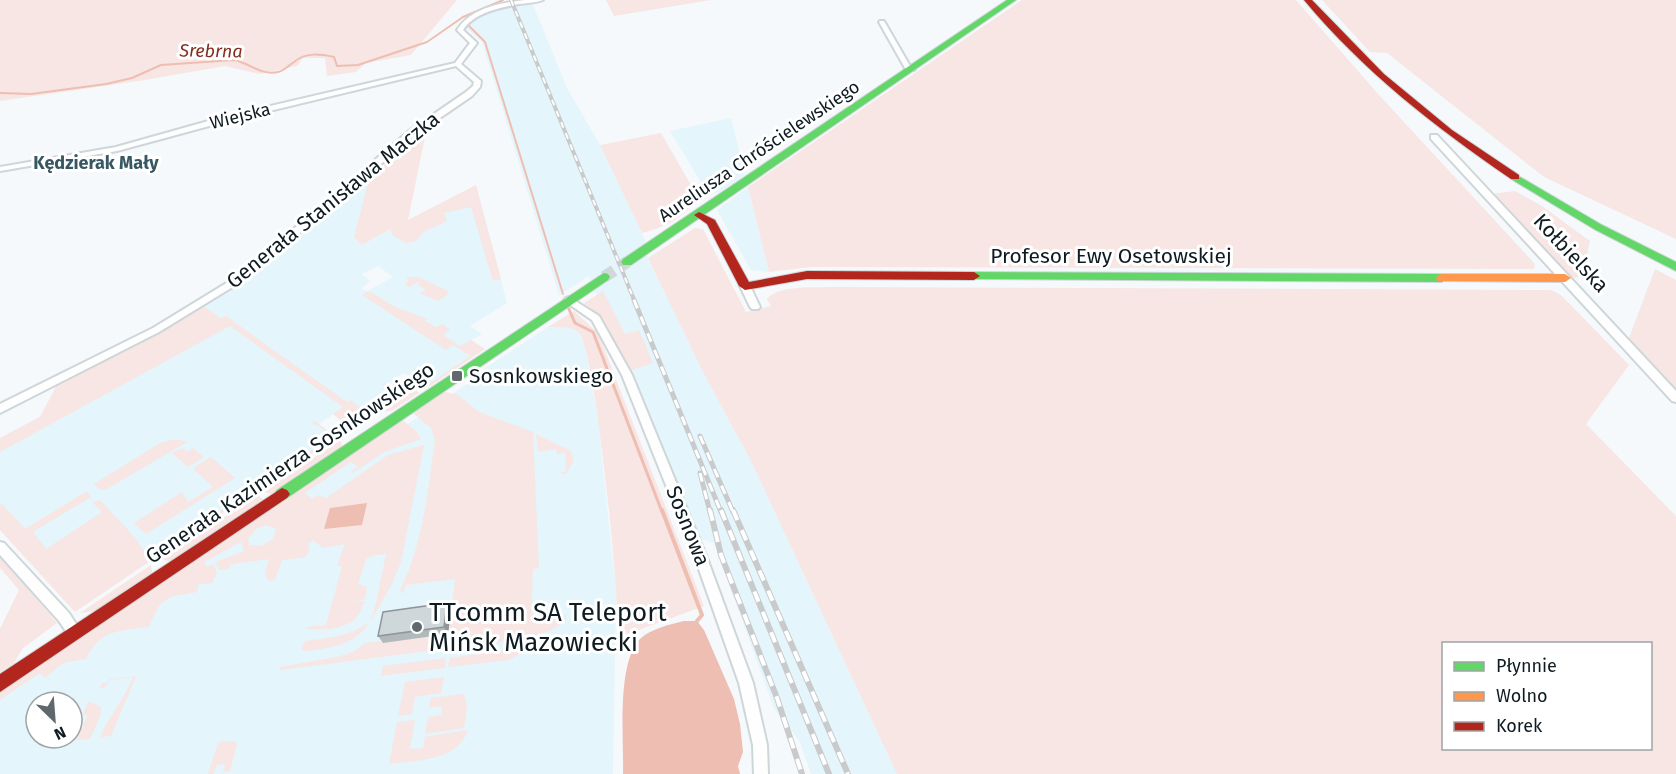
<svg xmlns="http://www.w3.org/2000/svg" width="1676" height="774" font-family="'Fira Sans',sans-serif">
	<rect width="100%" height="100%" fill="#f5f9fb"/>
	<g fill="#e4f5fb" fill-rule="evenodd">
		<polygon points="516,0 531,0 567,88 600,145 646,242 642,246 648,258 702,370 751,461 897,774 811,774 800,742 774,708 714,543 698,538 589,276 559,295 482,42 460,23 490,8"/>
		<polygon points="731,118 745,175 719,192 708,194 670,131"/>
		<path d="M371,172L362,245L476,185L507,303L470,326L482,334L458,348L470,356L429,384L403,373L387,384L400,393L410,389L367,415L344,407L319,424L336,438L87,603L0,519V438L218,321L198,306L267,264L265,261L318,213L353,188ZM378,266L393,277L368,291L361,289L370,281L362,274Z"/>
		<polygon points="748,187 769,272 751,270 717,210"/>
		<path d="M548,327H567L579,333L585,347L598,420L616,590L613,774H0V699L398,427L405,426L454,393L483,373L481,371ZM36,702H72V738H36Z"/>
	</g>
	<g fill="#f7e6e3" fill-rule="evenodd">
		<polygon points="0,0 457,0 411,55 366,63 356,72 327,76 325,58 303,58 297,66 259,74 225,66 145,80 0,101"/>
		<polygon points="606,0 711,0 614,16"/>
		<polygon points="1022,0 1296,0 1379,95 1535,264 1534,269 811,267 769,272 748,187"/>
		<polygon points="1322,0 1676,0 1676,239 1544,177 1387,53 1370,52"/>
		<polygon points="428,122 408,220 476,185 501,279 493,281 471,207 444,213 447,221 422,233 417,241 406,243 392,235 391,229 362,245 354,237 371,172"/>
		<path d="M661,133L699,199C682,217 666,228 642,233L600,145Z"/>
		<polygon points="1515,191 1542,206 1590,241 1583,273 1576,278 1570,277 1492,194"/>
		<path d="M695,228L703,229L746,312L771,306L767,299C779,285 810,288 828,287L1551,290L1561,295L1629,365L1586,424L1676,516V774H897L751,461L702,370L648,258ZM1444,644H1650V748H1444Z"/>
		<polygon points="267,264 207,303 205,307 220,318 229,315 227,317 347,402 351,400 361,408 389,390 382,385 385,383 400,393 414,388 419,393 393,410 369,416 351,429 333,414 343,407 230,326 0,452 0,438 40,417 59,381 198,306"/>
		<polygon points="1655,269 1676,280 1676,388 1629,338"/>
		<polygon points="408,277 418,277 448,291 447,295 438,301 420,293 426,290 418,285 420,283 418,282 409,287 405,284 409,280 406,278"/>
		<polygon points="369,291 395,307 427,319 425,321 436,327 442,324 450,330 443,335 460,346 471,340 485,349 430,386 414,381 429,384 470,356 453,345 446,350 362,295"/>
		<polygon points="603,291 625,334 639,330 653,363 629,371 600,316 584,303"/>
		<path d="M574,311L598,333L704,606L617,638C617,623 617,607 616,592C615,559 594,348 579,333C571,326 558,327 548,327Z"/>
		<path d="M445,392L458,395L479,412L533,432L539,568L533,569L531,620L566,615V621L550,631L538,634V637L280,670V667L337,657L353,652L365,643L383,641V643L448,634L426,608L452,604L455,579L406,585L403,594L400,590C423,545 428,489 435,440L431,428L414,414V409Z"/>
		<path d="M400,418L416,431L421,439L384,452L353,473L351,472L358,467L351,462L305,493L312,499L318,495L326,498L388,455L424,445L401,562L391,586L370,622L376,604L386,554L375,555L366,559L358,584L367,587L365,599L352,602L364,601C359,628 333,630 309,629L306,627L326,625L342,566H337L345,544L323,548L313,540L308,544L310,546L306,557L282,560L275,580L270,581L266,578L265,572L269,559L231,564L229,569L220,570L215,562L244,551L241,542L204,562L207,567L213,564L217,573L212,583L199,584L197,592C165,597 161,597 149,627C119,631 100,629 86,659L63,663L45,678L40,673L0,700V689ZM266,525L276,529L273,539L261,546L249,545L248,539L256,529Z"/>
		<polygon points="315,421 337,438 166,550 164,549 332,436 319,426 312,424"/>
		<polygon points="536,434 571,451 574,460 566,474 558,473 566,471 565,453 557,454 556,449 538,452"/>
		<polygon points="176,439 187,442 107,489 101,490 94,484 160,443"/>
		<polygon points="341,440 342,447 273,495 263,491"/>
		<polygon points="182,448 187,452 193,448 204,457 188,467 172,453"/>
		<polygon points="211,457 235,478 146,534 134,523 182,492 188,502 213,487 193,468"/>
		<polygon points="87,491 91,497 33,532 46,549 102,512 92,502 100,500 137,540 150,561 75,612 0,530 0,505 2,504 25,529"/>
		<polygon points="258,495 263,499 174,562 160,559"/>
		<polygon points="0,556 57,623 23,648 14,663 0,672 0,629 19,590 0,568"/>
		<polygon points="151,565 153,576 95,611 80,613"/>
		<path d="M366,624L368,625C351,646 331,648 305,651L301,649L305,641C327,638 348,637 366,624Z"/>
		<polygon points="518,648 521,653 509,660 448,667 450,658"/>
		<polygon points="446,658 445,668 381,676 383,666"/>
		<path d="M136,676L111,736L100,737C109,716 124,700 133,677L111,680L105,687L99,689L102,683H108L110,679Z"/>
		<polygon points="444,677 441,693 415,697 412,714 398,716 405,682"/>
		<polygon points="464,694 467,708 464,728 425,734 428,717 441,715 442,706 429,708 431,698"/>
		<polygon points="89,701 101,707 100,717 90,739 76,740 88,715 82,715"/>
		<path d="M415,720L410,749L423,748L425,737L468,730C457,762 417,760 389,764L397,722Z"/>
		<polygon points="222,741 233,741 237,744 230,771 223,772 225,764 217,765 213,774 208,774 218,743"/>
	</g>
	<g fill="#efbeb2">
		<polygon points="367,503 362,525 324,529 330,508"/>
		<path d="M684,621H697L704,630L734,699L740,724L743,752L738,766L740,774H623C624,741 616,661 641,638C651,629 671,624 684,621Z"/>
	</g>
	<g fill="none" stroke-linecap="round" stroke-linejoin="round">
		<g stroke="#efbeb2" stroke-width="2">
			<polyline points="467,24 485,42 563,294"/>
			<path d="M0,93L31,94L106,84L132,78L161,65L234,60C250,63 261,76 278,72C284,71 289,65 294,62C305,52 320,54 334,57L337,66L358,65L427,42L463,17L503,0"/>
		</g>
		<polyline stroke="#efbeb2" stroke-width="3" points="568,307 575,323 593,332 662,512"/>
		<polyline stroke="#efbeb2" stroke-width="4" points="662,510 702,615 697,621"/>
		<polyline stroke="#d2d8da" stroke-width="12" stroke-dasharray="12 6" stroke-linecap="butt" points="604,277 627,262"/>
		<defs>
			<g id="street">
				<path d="M525,0H543C536,3 527,3 519,4C500,8 475,12 463,30L477,43L461,64L481,81L480,87L472,96L415,135L244,280L159,332L0,413V404L153,328L238,276L409,131L466,92L473,86L474,82L456,66L224,122L117,151L0,171V167L116,147L219,118L455,63L470,43L457,30C471,8 500,3 525,0Z"/>
				<polygon points="880,21 884,21 910,66 915,69 914,70 905,68 879,22"/>
				<polygon points="1431,135 1437,135 1676,391 1676,402 1672,401 1431,139"/>
				<polygon points="745,283 750,286 760,307 758,309 752,309 750,307 740,286"/>
				<polygon points="569,297 599,316 632,375 707,558 753,683 767,745 768,774 754,774 753,745 739,683 695,558 622,375 592,320 566,302 564,300 566,298"/>
				<polygon points="0,542 4,543 69,613 82,633 80,637 75,639 70,637 59,621 0,555"/>
			</g>
			<g id="fast">
				<polygon points="1007,0 1016,0 631,265 623,265 621,262 623,259"/>
				<polygon points="1515,174 1602,225 1676,262 1676,271 1594,229 1511,179 1511,175"/>
				<polygon points="974,272 1442,274 1448,278 1442,282 970,279 968,276 970,273"/>
				<polygon points="604,273 608,274 610,277 608,280 287,498 282,500 277,498 274,494 277,490"/>
			</g>
			<polygon id="slow" points="1442,274 1565,274 1571,278 1565,282 1438,281 1436,278 1438,275"/>
			<g id="jam">
				<path d="M1304,0H1312L1384,74L1452,130L1519,175V179H1511C1435,127 1363,71 1304,0Z"/>
				<polygon points="699,212 715,220 749,282 807,271 974,272 980,276 974,280 807,279 745,290 739,286 707,224 694,215"/>
				<polygon points="282,488 287,490 290,494 287,498 0,692 0,674"/>
			</g>
		</defs>
		<use href="#street" stroke="#ced6d9" stroke-width="4"/>
		<use href="#fast" stroke="#ced6d9" stroke-width="2"/>
		<use href="#slow" stroke="#ced6d9" stroke-width="2"/>
		<use href="#jam" stroke="#ced6d9" stroke-width="2"/>
		<use href="#street" fill="#fefefe" fill-rule="evenodd"/>
		<use href="#fast" fill="#63d668" fill-rule="evenodd"/>
		<use href="#slow" fill="#ff974d" fill-rule="evenodd"/>
		<use href="#jam" fill="#b3261e" fill-rule="evenodd"/>
		<defs>
			<polyline id="rail-far2" points="511,0 635,302"/>
			<g id="rail-far1">
				<polyline points="634,300 721,512"/>
				<polyline points="700,436 733,512"/>
				<polyline points="700,473 710,512"/>
			</g>
			<g id="rail">
				<polyline points="710,510 721,555 777,698 802,774"/>
				<polyline points="721,510 829,774"/>
				<polyline points="733,510 848,774"/>
			</g>
		</defs>
		<use href="#rail-far2" stroke="#c9cacb" stroke-width="4"/>
		<use href="#rail-far1" stroke="#c9cacb" stroke-width="5"/>
		<use href="#rail" stroke="#c9cacb" stroke-width="6"/>
		<use href="#rail-far2" stroke="#fff" stroke-width="2" stroke-dasharray="6" stroke-linecap="butt"/>
		<use href="#rail-far1" stroke="#fff" stroke-width="3" stroke-dasharray="9" stroke-linecap="butt"/>
		<use href="#rail" stroke="#fff" stroke-width="4" stroke-dasharray="11" stroke-linecap="butt"/>
	</g>
	<polygon fill="#b1b9bb" points="451,610 448,634 383,643 378,636"/>
	<polygon fill="#909699" points="447,603 451,610 448,634 444,627"/>
	<polygon fill="#ced7da" stroke="#909699" stroke-width="1.5" points="447,603 444,627 378,636 383,612"/>
	<g fill="#5f696d" stroke="#fff" stroke-width="2">
		<rect x="451" y="370" width="12" height="12" rx="3"/>
		<circle cx="417" cy="627" r="6"/>
	</g>
	<g text-anchor="middle" dominant-baseline="central" stroke-width="6" stroke-linejoin="round" paint-order="stroke">
		<g font-size="18" font-style="italic" fill="#842e1d" stroke="#fff">
			<text transform="translate(211 51) rotate(1)">Srebrna</text>
		</g>
		<g font-size="18" fill="#0e1b20" stroke="#fff">
			<text transform="translate(240 116) rotate(-14)">Wiejska</text>
			<text transform="translate(759 151) rotate(-34)">Aureliusza Chróścielewskiego</text>
		</g>
		<g font-size="18" font-weight="bold" fill="#375763" stroke="#fff">
			<text x="96" y="163">Kędzierak Mały</text>
		</g>
		<g font-size="21" fill="#0e1b20" stroke="#fff">
			<text transform="translate(333 200) rotate(-39)">Generała Stanisława Maczka</text>
			<text transform="translate(1571 253) rotate(47)">Kołbielska</text>
			<text x="1111" y="256">Profesor Ewy Osetowskiej</text>
			<text transform="translate(290 463) rotate(-34)">Generała Kazimierza Sosnkowskiego</text>
			<text transform="translate(688 526) rotate(68)">Sosnowa</text>
		</g>
		<g font-size="21" fill="#0e1b20" stroke="#fff" text-anchor="start">
			<text x="469" y="376">Sosnkowskiego</text>
		</g>
		<g font-size="26" fill="#0e1b20" stroke="#fff" text-anchor="start">
			<text x="429" y="612">TTcomm SA Teleport<tspan x="429" dy="30">Mińsk Mazowiecki</tspan></text>
		</g>
	</g>
	<rect x="1442" y="642" width="210" height="108" fill="#ffffff" stroke="#9fa4a6" stroke-width="1.5"/>
	<rect x="1454" y="662" width="30" height="9" fill="#63d668" stroke="#9fa4a6" stroke-width="1.5"/>
	<text x="1496" y="672" font-size="18" fill="#0e1b20">Płynnie</text>
	<rect x="1454" y="692" width="30" height="9" fill="#ff974d" stroke="#9fa4a6" stroke-width="1.5"/>
	<text x="1496" y="702" font-size="18" fill="#0e1b20">Wolno</text>
	<rect x="1454" y="722" width="30" height="9" fill="#b3261e" stroke="#9fa4a6" stroke-width="1.5"/>
	<text x="1496" y="732" font-size="18" fill="#0e1b20">Korek</text>
	<g transform="translate(54 720) rotate(155)"><circle r="28" fill="#ffffff" stroke="#9fa4a6" stroke-width="1.5"/>
	<path d="M0-4.5L10 22L0 15L-10 22Z" fill="#5f696d"/>
	<text y="-9" font-size="16" font-weight="bold" text-anchor="middle" fill="#0e1b20">N</text>
	</g>
</svg>
